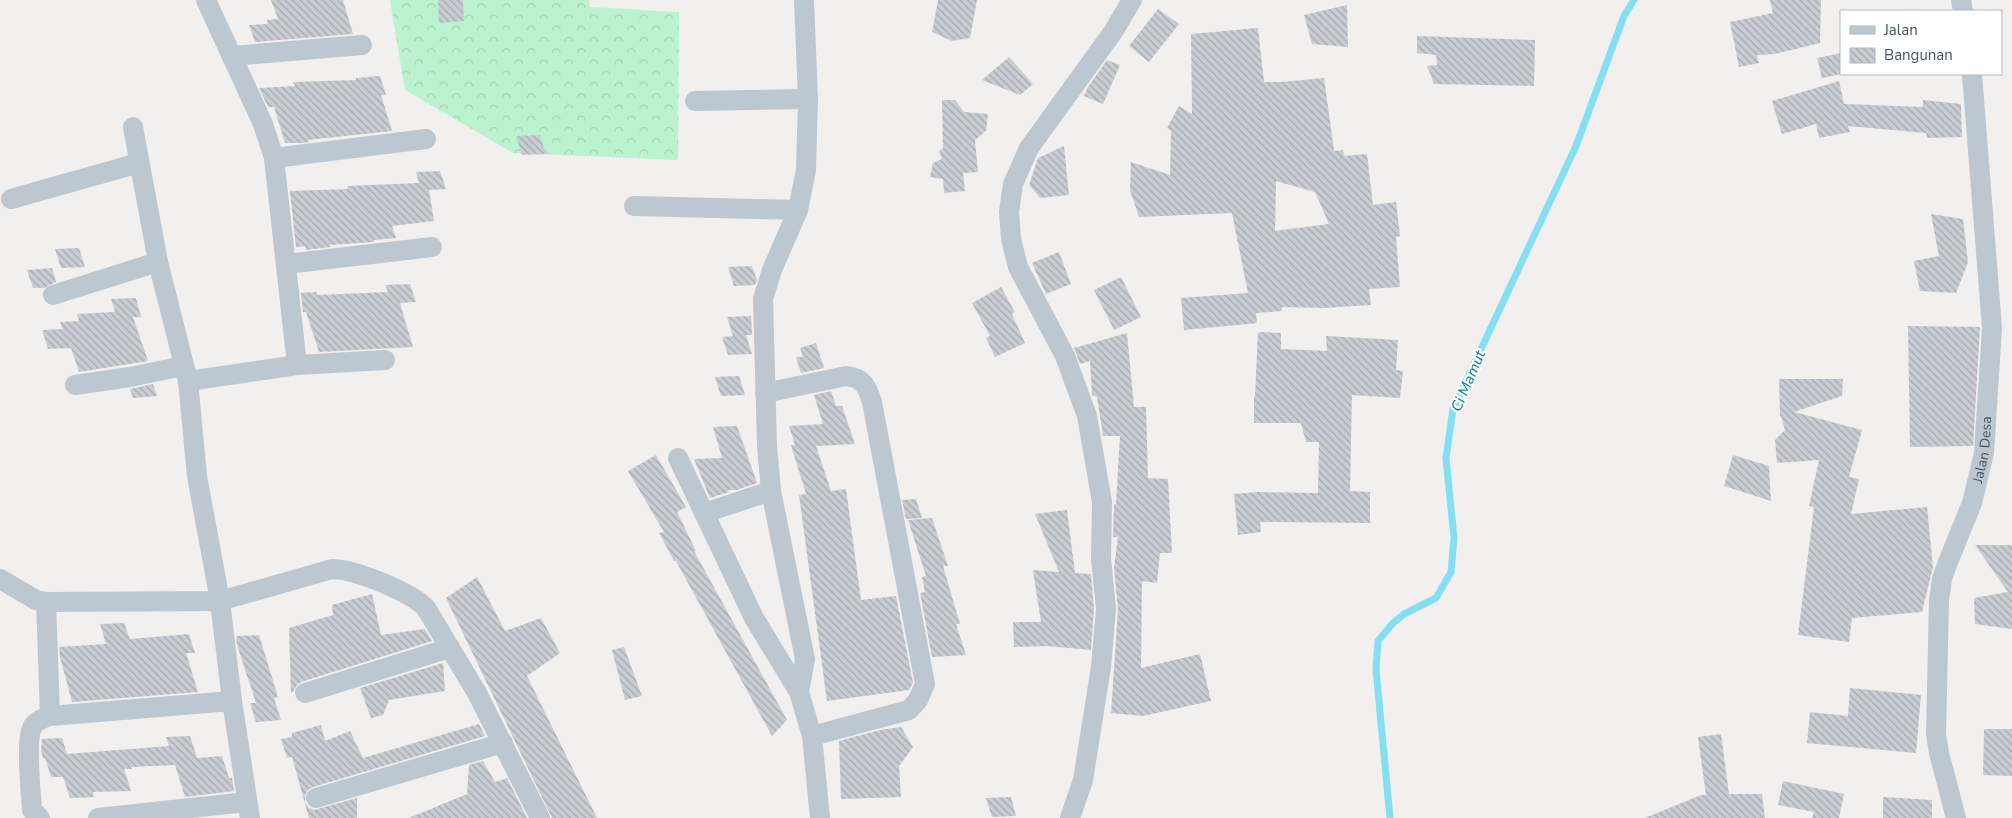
<svg xmlns="http://www.w3.org/2000/svg" width="2012" height="818" font-family="'Nunito Sans',sans-serif">
	<defs>
		<pattern id="forest-crowns" width="20" height="18" patternUnits="userSpaceOnUse" patternTransform="scale(1.25)"><rect width="20" height="18" fill="#bbf3cf"/><path d="M2 6a3 3 0 1 1 6 0M12 15a3 3 0 1 1 6 0" fill="none" stroke="#a2d2b4"/></pattern>
		<pattern id="building-back-hatch" width="6" height="6" patternUnits="userSpaceOnUse" patternTransform="scale(1.25)"><rect width="6" height="6" fill="#c9ccd2"/><path d="M-1 5l2 2M0 0l6 6M5-1l2 2" fill="none" stroke="#a5a8ae"/></pattern>
	</defs>
	<rect width="100%" height="100%" fill="#f2efef"/>
	<polygon fill="url(#forest-crowns)" points="390,0 589,0 590,7 679,12 678,160 513,153 405,90"/>
	<g fill="none" stroke-linecap="round" stroke-linejoin="round">
		<polyline stroke="#84dff3" stroke-width="7" points="1390,818 1376,669 1378,641 1393,623 1404,614 1436,598 1451,572 1454,538 1446,458 1453,409 1576,146 1624,16 1634,0"/>
	</g>
	<g fill="url(#building-back-hatch)" fill-rule="evenodd">
		<polygon points="271,0 343,0 353,34 255,42 249,25 268,24 267,20 278,19"/>
		<polygon points="438,0 463,0 464,21 439,23"/>
		<polygon points="938,0 977,0 970,38 952,41 932,32"/>
		<polygon points="1770,0 1821,0 1820,43 1775,54 1757,55 1759,63 1739,67 1730,22 1773,13"/>
		<polygon points="1347,5 1348,47 1312,44 1304,15"/>
		<polygon points="1158,9 1179,24 1149,62 1129,46"/>
		<path d="M1258,28L1264,82H1281L1324,78L1334,151L1343,150L1344,156L1367,154L1373,205L1396,202L1400,236L1396,237L1400,287L1369,289L1371,305L1323,308L1282,307V311L1256,313L1257,323L1184,330L1181,298L1248,293L1232,213L1139,217L1130,190L1131,162L1170,175L1171,131L1167,128L1179,106L1192,114L1191,34ZM1276,181L1315,192L1329,224L1275,231Z"/>
		<polygon points="1417,36 1535,40 1534,86 1434,84 1427,66 1437,65 1436,55 1417,53"/>
		<polygon points="1841,53 1841,74 1822,78 1817,58"/>
		<polygon points="1009,57 1033,84 1020,95 982,80"/>
		<polygon points="1107,60 1120,65 1103,104 1084,96 1088,87"/>
		<polygon points="380,76 386,95 381,95 392,131 308,140 309,142 302,143 285,143 274,107 268,107 259,88 295,86 293,82 356,80 356,78"/>
		<polygon points="1839,81 1844,104 1923,107 1923,100 1961,104 1962,137 1927,138 1926,133 1848,126 1850,132 1819,138 1816,124 1782,134 1772,101"/>
		<polygon points="942,100 955,100 964,112 988,114 986,131 975,140 978,172 963,173 965,191 944,193 943,179 930,177 933,163 942,159 939,150 943,149"/>
		<polygon points="540,135 546,154 522,155 516,136"/>
		<polygon points="1064,146 1069,195 1040,198 1029,185 1038,158"/>
		<polygon points="440,171 446,189 429,190 434,221 392,226 396,238 374,240 374,242 330,245 330,247 306,250 305,246 296,247 290,191 348,189 347,186 419,183 416,172"/>
		<polygon points="1931,214 1963,219 1968,262 1956,293 1920,291 1914,261 1939,256"/>
		<polygon points="79,248 85,267 61,268 55,249"/>
		<polygon points="1059,252 1071,284 1046,294 1032,263"/>
		<polygon points="752,266 757,280 755,285 734,286 728,267"/>
		<polygon points="52,268 56,282 44,288 33,288 27,270"/>
		<polygon points="1121,277 1141,317 1114,330 1094,290"/>
		<polygon points="410,284 416,302 400,303 413,347 319,352 306,312 303,312 301,293 316,292 317,295 388,292 385,285"/>
		<polygon points="1001,287 1015,312 1012,314 1025,343 995,357 986,338 990,336 972,303"/>
		<polygon points="136,298 141,317 133,317 148,361 79,372 71,348 48,349 42,330 63,329 60,322 79,321 77,314 115,312 111,299"/>
		<polygon points="751,316 752,335 746,335 752,354 728,355 722,337 745,335 733,336 727,317"/>
		<polygon points="1908,326 1980,327 1973,446 1910,447"/>
		<polygon points="1258,332 1281,333 1281,349 1327,351 1326,336 1398,340 1396,370 1403,371 1400,398 1352,395 1350,491 1370,492 1370,523 1260,522 1261,532 1238,535 1234,494 1257,492 1318,493 1319,442 1306,442 1301,423 1254,423 1254,396 1255,396"/>
		<polygon points="1127,333 1134,407 1146,407 1148,478 1168,479 1172,553 1160,553 1157,583 1142,581 1141,668 1200,654 1211,701 1143,716 1111,713 1118,610 1114,568 1118,537 1113,537 1114,504 1116,504 1120,436 1103,436 1097,397 1092,395 1090,361 1080,364 1074,348"/>
		<polygon points="816,343 824,368 801,373 796,357 803,357 800,348"/>
		<polygon points="739,376 745,395 721,396 715,377"/>
		<polygon points="1779,379 1843,379 1842,396 1794,412 1862,430 1849,477 1859,479 1851,514 1927,507 1933,567 1922,612 1852,618 1849,642 1798,635 1814,507 1809,506 1819,460 1777,463 1775,440 1785,430 1781,416 1780,417"/>
		<polygon points="153,384 157,396 133,398 130,389"/>
		<polygon points="831,391 836,406 842,406 855,444 816,446 831,491 846,489 861,600 896,596 913,683 909,690 827,701 799,495 806,494 791,445 795,445 789,426 823,424 814,395"/>
		<polygon points="737,426 757,483 737,490 728,490 729,492 710,498 694,459 722,458 713,427"/>
		<polygon points="656,455 686,507 677,512 696,551 694,551 787,720 772,736 676,561 674,561 659,533 664,532 628,471"/>
		<polygon points="1733,455 1769,466 1771,501 1724,486"/>
		<polygon points="916,499 922,518 906,519 902,500"/>
		<polygon points="1067,510 1075,573 1091,574 1094,609 1091,650 1047,646 1014,647 1013,622 1041,622 1033,570 1059,572 1035,514"/>
		<polygon points="932,518 948,566 943,566 960,624 956,624 966,655 932,657 920,593 925,592 922,577 926,576 908,520"/>
		<polygon points="1975,545 2012,545 2012,629 1975,624 1974,598 2008,592"/>
		<polygon points="477,577 505,631 541,618 560,653 527,676 597,818 552,818 446,598"/>
		<polygon points="372,594 381,635 425,629 432,641 301,682 297,685 293,692 291,693 289,628 333,615 332,605"/>
		<polygon points="124,623 130,639 189,634 195,653 186,653 198,692 72,702 60,657 59,647 106,644 100,624"/>
		<polygon points="259,635 278,697 274,698 281,720 256,722 250,703 256,703 237,645 236,636"/>
		<polygon points="624,647 642,696 625,700 612,650"/>
		<polygon points="443,663 445,691 389,700 383,715 371,718 360,688"/>
		<polygon points="1850,688 1921,695 1916,753 1807,743 1810,712 1848,716"/>
		<polygon points="479,724 485,736 313,787 308,790 305,795 305,802 308,807 314,810 357,798 357,818 309,818 292,757 287,758 281,739 292,737 292,733 321,725 325,741 350,731 363,758"/>
		<polygon points="901,727 913,747 899,766 901,797 841,799 839,741 880,730"/>
		<polygon points="1984,729 2012,729 2012,776 1983,775"/>
		<polygon points="1721,734 1729,794 1762,794 1765,818 1645,818 1701,795 1706,795 1698,737"/>
		<polygon points="190,736 197,758 222,756 229,778 232,778 234,791 185,797 175,765 131,767 132,769 124,769 131,791 93,792 94,797 70,798 63,777 51,777 45,758 43,758 41,751 42,739 62,738 67,754 169,746 166,737"/>
		<polygon points="483,761 495,782 507,778 527,818 409,818 467,794 469,765"/>
		<polygon points="1783,781 1844,794 1839,818 1812,818 1814,812 1778,805"/>
		<polygon points="1011,797 1016,816 992,817 986,798"/>
		<polygon points="1883,797 1932,800 1932,818 1883,818"/>
	</g>
	<g fill="none" stroke-linecap="round" stroke-linejoin="round">
		<g stroke="#bcc7d0" stroke-width="20">
			<polyline points="1961,0 1963,11"/>
			<polyline points="232,56 362,45"/>
			<polyline points="695,101 808,99"/>
			<polyline points="133,127 158,262 188,381 197,476 220,601 232,701 250,818"/>
			<polyline points="274,158 426,139"/>
			<polyline points="11,199 139,163"/>
			<polyline points="634,206 798,210"/>
			<polyline points="286,264 432,247"/>
			<polyline points="53,295 158,262"/>
			<polyline points="297,365 385,360"/>
			<polyline points="188,381 297,365 274,158 263,124 206,0"/>
			<polyline points="75,385 130,377 183,366"/>
			<path d="M765,393L846,376C864,378 867,387 872,402L925,684L918,700L909,710L812,736"/>
			<polyline points="678,458 754,618 799,692 812,736 820,818"/>
			<polyline points="704,513 771,491"/>
			<path d="M0,579L36,600L46,602L220,601L332,569C354,569 411,592 426,608L477,693L540,818"/>
			<polyline points="46,602 50,716"/>
			<polyline points="799,692 805,659 771,491 767,446 763,299 772,270 798,210 806,170 808,99 804,0"/>
			<polyline points="305,693 450,648"/>
			<polyline points="316,798 503,743"/>
			<path d="M40,818L32,810C31,793 25,737 33,726C37,720 44,718 50,716L232,701"/>
			<polyline points="98,818 247,802"/>
			<polyline points="1070,818 1083,780 1101,667 1106,609 1101,558 1102,502 1087,416 1065,356 1018,267 1011,239 1009,212 1013,184 1029,148 1113,32 1132,0"/>
			<path id="s1" d="M1956,818L1939,753L1936,734L1939,600L1942,579L1948,562L1972,503L1984,453L1992,328L1972,74"/>
		</g>
	</g>
	<g text-anchor="middle" dominant-baseline="central" stroke-width="4.5" stroke-linejoin="round" paint-order="stroke">
		<g font-size="14" fill="#46545f" stroke="#fff">
			<text stroke="none"><textPath href="#s1" startOffset="378">Jalan Desa</textPath></text>
		</g>
		<g font-size="15" font-style="italic" fill="#047b96" stroke="#fff">
			<text transform="translate(1468 381) rotate(-67)">Ci Mamut</text>
		</g>
	</g>
	<rect x="1840" y="10" width="162" height="65" fill="#ffffff" stroke="#b5bbbf"/>
	<rect x="1850" y="26" width="25" height="8" fill="#bcc7d0" stroke="#b5bbbf"/>
	<text x="1884" y="35" font-size="15" fill="#46545f">Jalan</text>
	<rect x="1850" y="48" width="25" height="15" fill="url(#building-back-hatch)" stroke="#b5bbbf"/>
	<text x="1884" y="60" font-size="15" fill="#46545f">Bangunan</text>
</svg>
